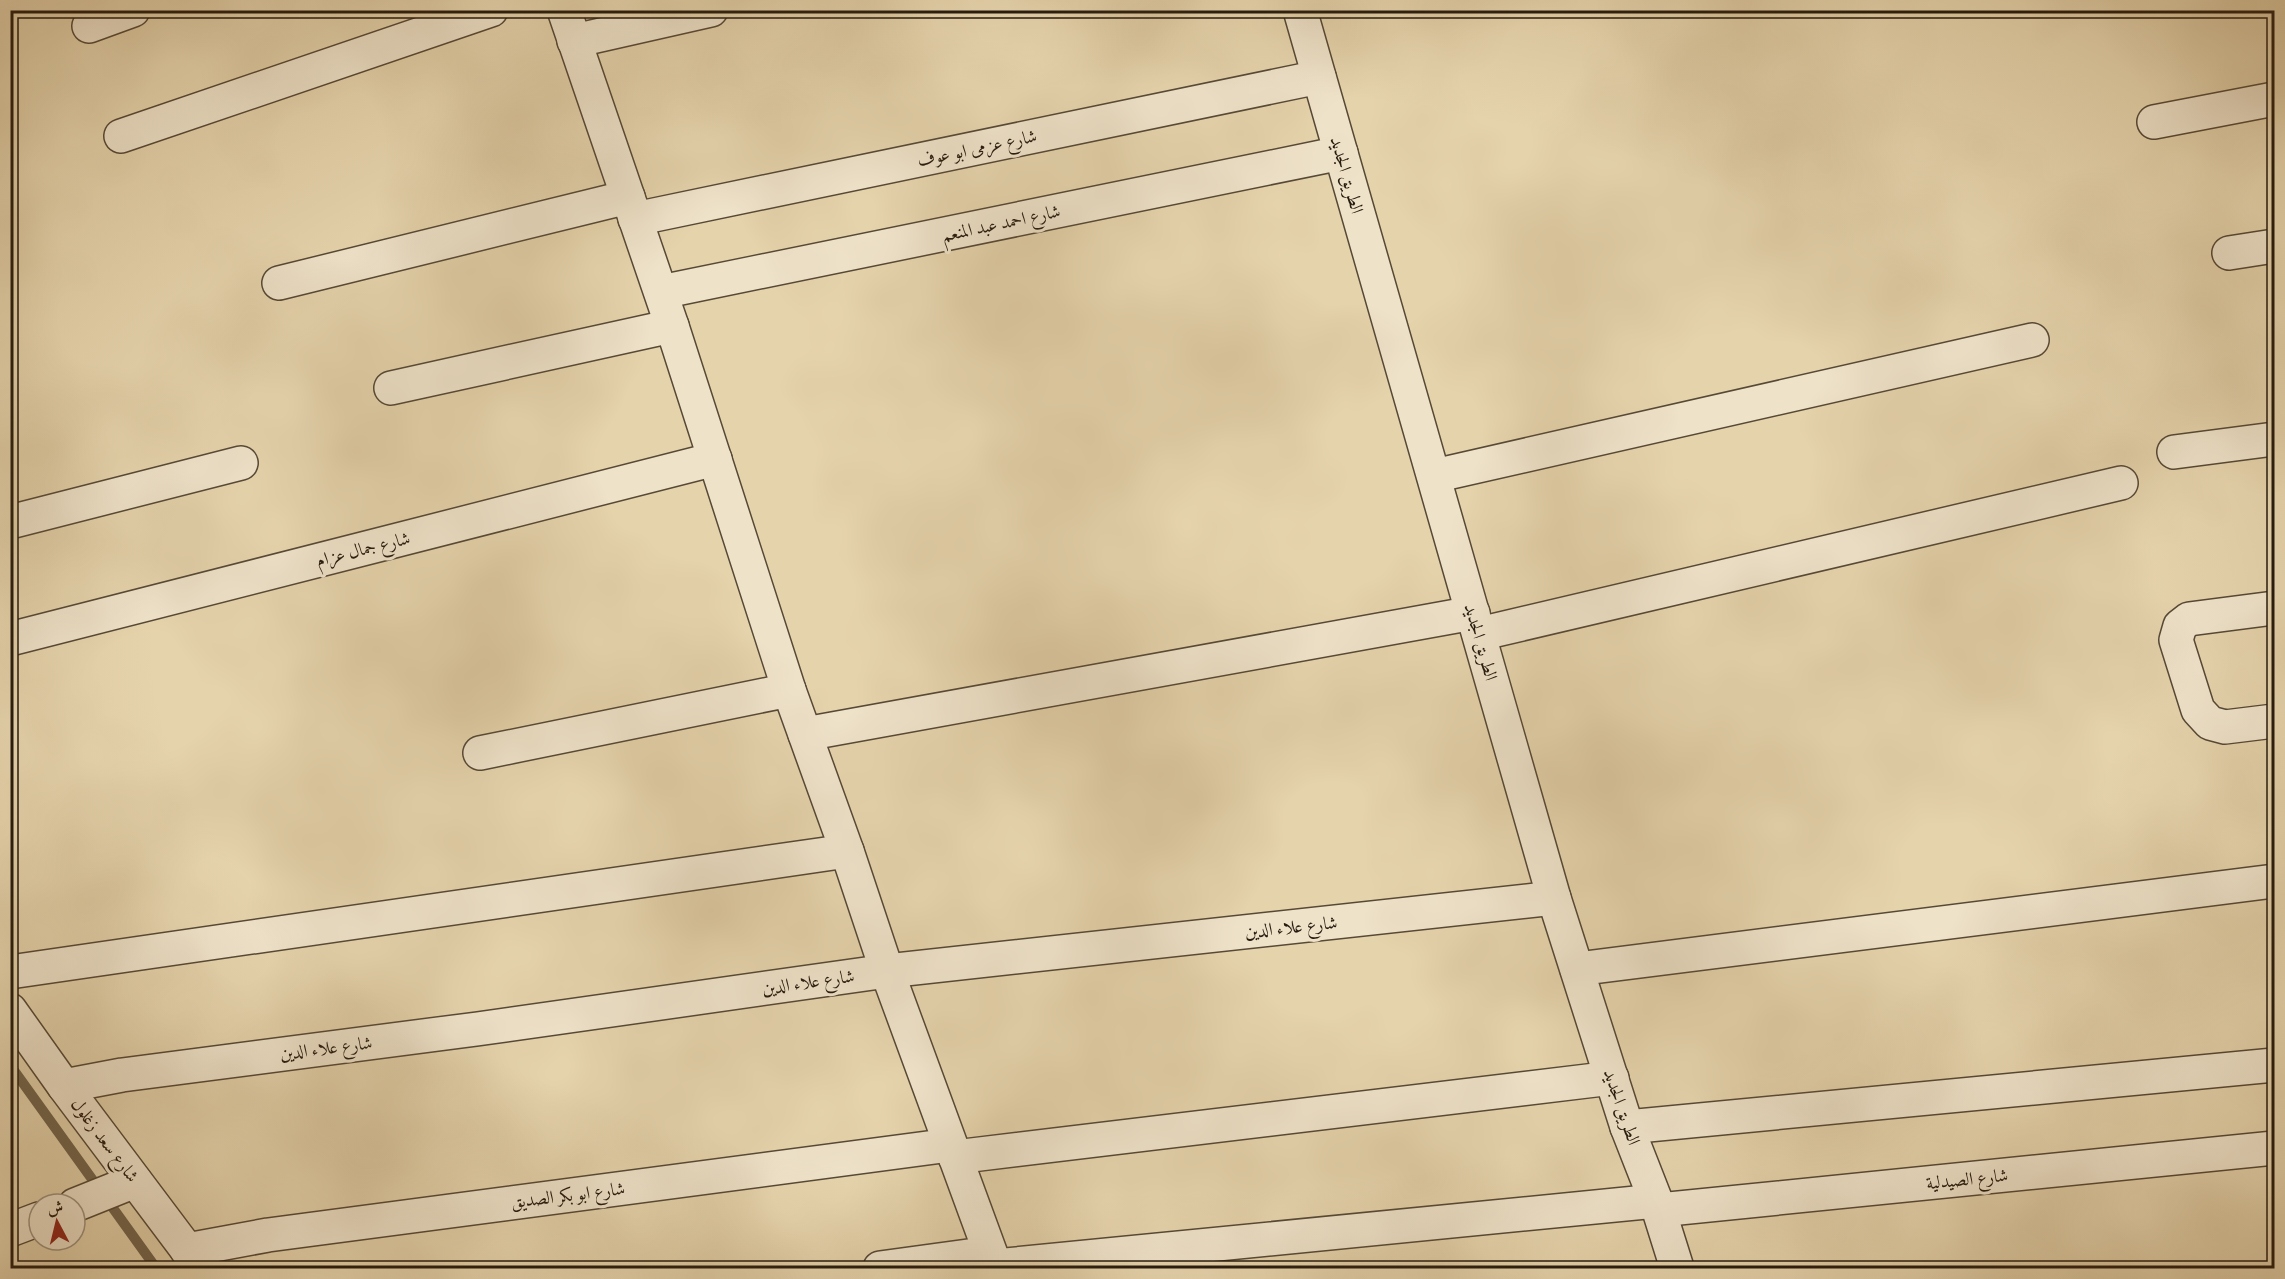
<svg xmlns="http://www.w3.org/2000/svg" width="2285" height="1279" font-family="'IM FELL Great Primer',Amiri,serif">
	<rect width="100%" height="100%" fill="#e5d3ac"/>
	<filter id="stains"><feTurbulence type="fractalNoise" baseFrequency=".00333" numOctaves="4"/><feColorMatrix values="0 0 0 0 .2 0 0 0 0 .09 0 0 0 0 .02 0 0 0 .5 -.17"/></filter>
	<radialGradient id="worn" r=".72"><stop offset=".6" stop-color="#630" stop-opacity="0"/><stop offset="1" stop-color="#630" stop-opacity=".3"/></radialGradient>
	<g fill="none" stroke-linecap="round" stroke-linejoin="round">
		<polyline stroke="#72644c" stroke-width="10" points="10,1065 156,1268"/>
		<defs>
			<g id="minor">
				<polyline points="564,10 672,326 789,690 847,851 887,971 996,1268"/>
				<polyline points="1300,10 1554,898 1627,1127 1656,1201 1677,1268"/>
				<polyline points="89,26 133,10"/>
				<polyline points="574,41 711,10"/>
				<polyline points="2154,122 2274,99"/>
				<polyline points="121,136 491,10"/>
				<polyline points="635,219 1319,77"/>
				<polyline points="2229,253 2274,246"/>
				<polyline points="279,283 628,197"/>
				<polyline points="661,292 1341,153"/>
				<polyline points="391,388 672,326"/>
				<polyline points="2174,452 2274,439"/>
				<polyline points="1434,476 2032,340"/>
				<polyline points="10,522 241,463"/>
				<polyline points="2274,608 2189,619 2180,626 2176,640 2198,710 2210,723 2225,727 2274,721"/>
				<polyline points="1479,634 2121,483"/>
				<polyline points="10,639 715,459"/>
				<polyline points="805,734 1473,613"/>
				<polyline points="480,753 789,690"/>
				<polyline points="1577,969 2274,881"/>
				<polyline points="10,972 847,851"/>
				<polyline points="10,1010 64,1086 200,1267"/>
				<polyline points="64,1086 122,1075 477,1029 887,971 1554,898"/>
				<polyline points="1627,1127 2274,1065"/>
				<polyline points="955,1157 1612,1078"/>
				<polyline points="75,1205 135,1181"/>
				<polyline points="1659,1210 2274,1148"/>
				<polyline points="10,1230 39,1219"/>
				<polyline points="187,1250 268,1235 950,1145"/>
				<polyline points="995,1266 1656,1201"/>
				<polyline points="880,1268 990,1253"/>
			</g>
		</defs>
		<use href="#minor" stroke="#564936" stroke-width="36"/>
		<use href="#minor" stroke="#eee2c9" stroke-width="33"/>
	</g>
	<g text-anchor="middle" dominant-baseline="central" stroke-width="6" stroke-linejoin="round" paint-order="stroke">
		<g font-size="18" fill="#261b0e" stroke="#eee2c9">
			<text transform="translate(977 148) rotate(-12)">شارع عزمى ابو عوف</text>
			<text transform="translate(1347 175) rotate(74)">الطريق الجديد</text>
			<text transform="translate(1001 223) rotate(-12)">شارع احمد عبد المنعم</text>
			<text transform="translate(363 549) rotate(-14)">شارع جمال عزام</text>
			<text transform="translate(1481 642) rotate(74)">الطريق الجديد</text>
			<text transform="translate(1291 927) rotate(-6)">شارع علاء الدين</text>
			<text transform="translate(808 982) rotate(-8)">شارع علاء الدين</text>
			<text transform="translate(326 1048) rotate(-7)">شارع علاء الدين</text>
			<text transform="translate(1622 1107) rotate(71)">الطريق الجديد</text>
			<text transform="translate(105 1140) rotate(53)">شارع سعد زغلول</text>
			<text transform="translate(1967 1179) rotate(-6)">شارع الصيدلية</text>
			<text transform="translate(568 1195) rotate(-7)">شارع ابو بكر الصديق</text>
		</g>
	</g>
	<rect width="2285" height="1279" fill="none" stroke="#e5d3ac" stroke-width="36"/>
	<rect x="12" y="12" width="2261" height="1255" fill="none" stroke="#261b0e" stroke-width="3"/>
	<rect x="18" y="18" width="2249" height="1243" fill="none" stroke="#261b0e" stroke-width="1.5"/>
	<g transform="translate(57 1222) rotate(353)"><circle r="28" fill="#eee2c9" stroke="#9e927e" stroke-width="1.5"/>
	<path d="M0-4.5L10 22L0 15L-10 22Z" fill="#8f2418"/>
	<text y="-9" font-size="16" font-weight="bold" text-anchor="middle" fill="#261b0e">ش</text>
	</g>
	<rect width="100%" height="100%" filter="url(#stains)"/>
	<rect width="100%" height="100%" fill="url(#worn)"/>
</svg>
